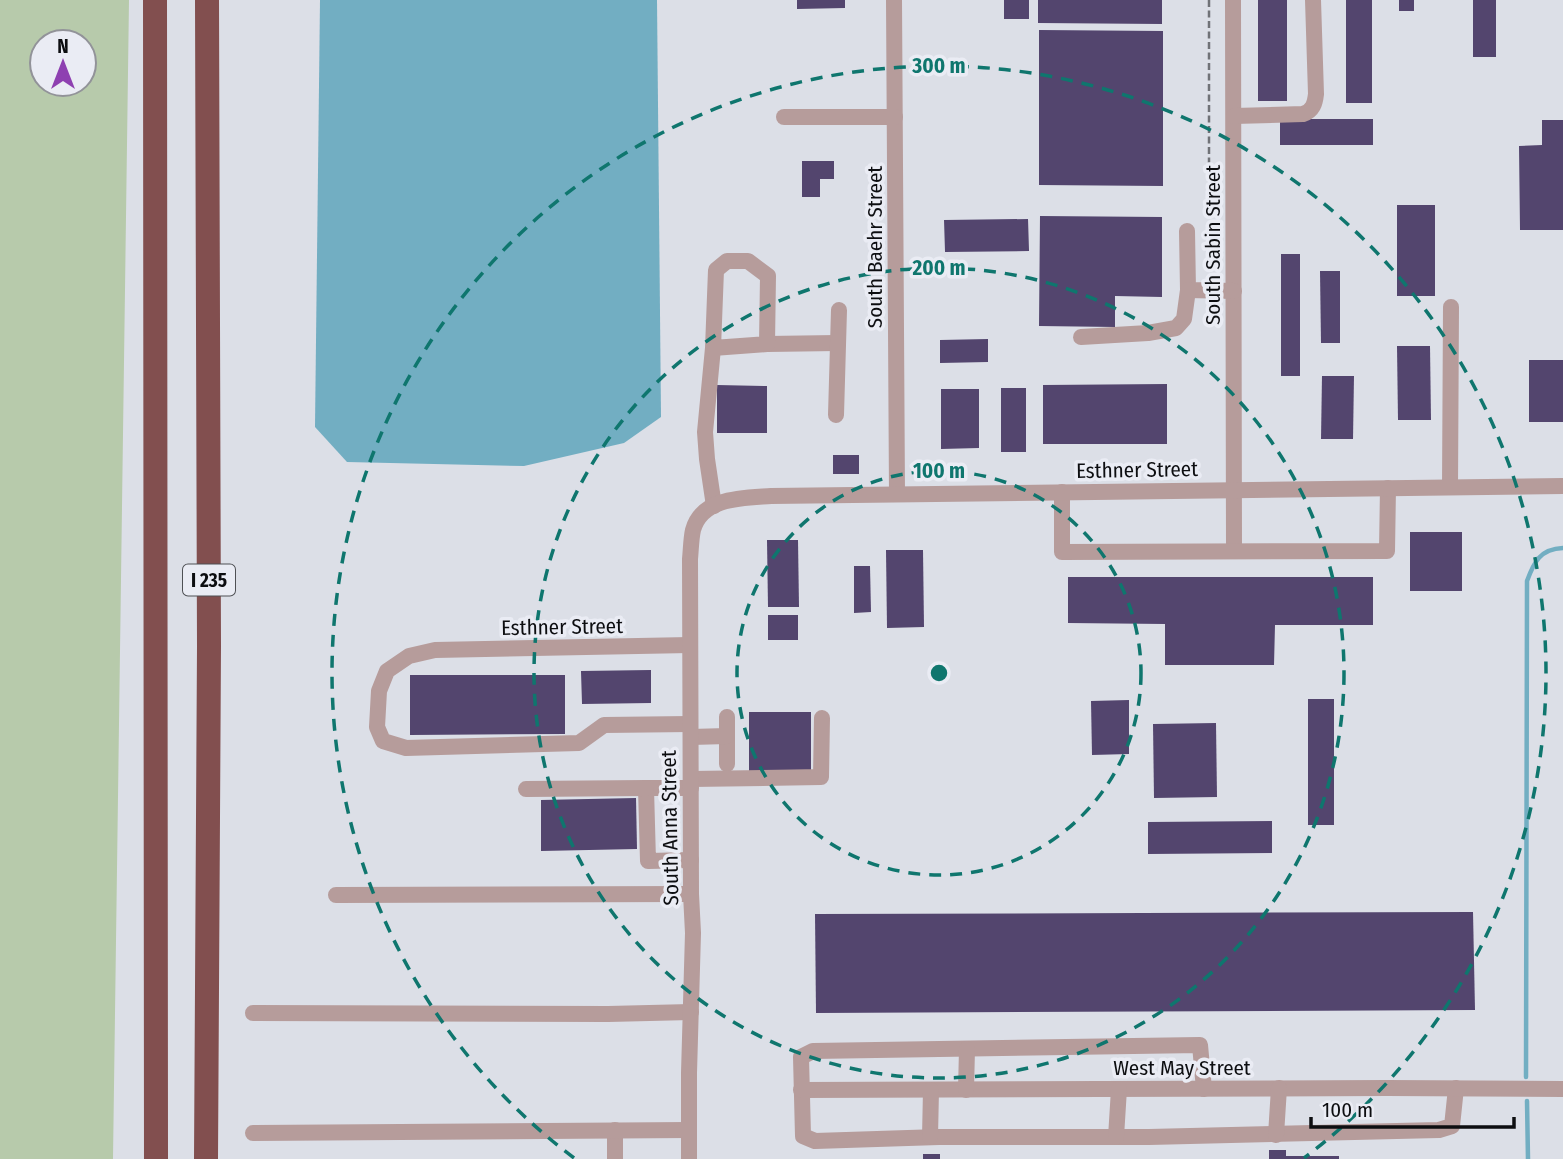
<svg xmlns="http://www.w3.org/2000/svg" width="1563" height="1159" font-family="'Fira Sans Condensed',sans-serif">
	<rect width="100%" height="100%" fill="#dcdfe7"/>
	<path fill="#b7caab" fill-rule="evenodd" d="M0,0H129L113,1159H0ZM42,42H84V84H42Z"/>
	<polygon fill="#72aec2" points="320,0 657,0 661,417 624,443 524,466 347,462 315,427"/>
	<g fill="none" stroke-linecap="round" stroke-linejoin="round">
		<g stroke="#72aec2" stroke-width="4.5">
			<path d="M1526,1077L1527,581C1534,562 1540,549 1563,548"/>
			<polyline points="1527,1101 1528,1159"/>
		</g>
	</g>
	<g fill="#53456e">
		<polygon points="797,0 845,0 845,8 797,9"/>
		<rect x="1004" y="0" width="25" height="19"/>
		<polygon points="1038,0 1162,0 1162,24 1038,23"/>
		<rect x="1258" y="0" width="29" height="101"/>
		<rect x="1346" y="0" width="26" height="103"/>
		<rect x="1399" y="0" width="15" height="11"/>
		<rect x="1473" y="0" width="23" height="57"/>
		<polygon points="1039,30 1163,31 1163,186 1039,185"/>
		<rect x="1280" y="119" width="93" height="26"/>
		<polygon points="1542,120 1563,120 1563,230 1520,230 1519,146 1542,145"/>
		<polygon points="802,161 834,161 834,179 820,179 820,197 802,197"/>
		<rect x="1397" y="205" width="38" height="91"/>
		<polygon points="1040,216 1162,217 1162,297 1115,296 1115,327 1039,326"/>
		<polygon points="1028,219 1029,251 945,252 944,220"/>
		<rect x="1281" y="254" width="19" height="122"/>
		<polygon points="1320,271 1340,271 1340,343 1321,343"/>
		<polygon points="988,339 988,362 940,363 940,340"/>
		<polygon points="1397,346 1430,346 1431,420 1398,420"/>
		<rect x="1529" y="360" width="34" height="62"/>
		<polygon points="1322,376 1354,376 1353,439 1321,439"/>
		<polygon points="1167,384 1167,444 1043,444 1043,385"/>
		<polygon points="717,385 767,386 767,433 717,433"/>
		<rect x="1001" y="388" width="25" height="64"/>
		<polygon points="941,389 979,389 979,448 941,449"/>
		<rect x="833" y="455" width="26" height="19"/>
		<rect x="1410" y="532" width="52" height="59"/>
		<polygon points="767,540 798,540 799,607 768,607"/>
		<polygon points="886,550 923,550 924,627 887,628"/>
		<polygon points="854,566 870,566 871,612 854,613"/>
		<polygon points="1068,577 1373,577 1373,625 1275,625 1274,665 1165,665 1165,624 1068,623"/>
		<rect x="768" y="615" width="30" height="25"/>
		<polygon points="651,670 651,703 582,704 581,671"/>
		<polygon points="410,675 565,675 565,734 410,735"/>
		<rect x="1308" y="699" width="26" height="126"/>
		<polygon points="1129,700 1129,754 1092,755 1091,701"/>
		<rect x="749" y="712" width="62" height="62"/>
		<polygon points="1216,723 1217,797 1154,798 1153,724"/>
		<polygon points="636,798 637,849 541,851 541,800"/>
		<polygon points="1272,821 1272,853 1148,854 1148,822"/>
		<polygon points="1473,912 1475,1010 816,1013 815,914"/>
		<polygon points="1269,1150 1286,1150 1286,1156 1339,1156 1339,1159 1269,1159"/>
		<rect x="923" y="1154" width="17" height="5"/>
	</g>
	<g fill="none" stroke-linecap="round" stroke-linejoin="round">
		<polyline stroke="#707277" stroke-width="2.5" stroke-dasharray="7 3.5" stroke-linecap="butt" points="1209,0 1209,210"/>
		<g stroke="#b69c9b" stroke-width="16">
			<polyline points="894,0 897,494"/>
			<polyline points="1233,0 1234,551"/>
			<path d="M1234,116L1303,114C1313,111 1315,103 1316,94L1313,0"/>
			<polyline points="784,117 895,117"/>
			<polyline points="1187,231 1188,290 1234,291"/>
			<polyline points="1081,337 1148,333 1176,328 1184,319 1188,290"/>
			<polyline points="767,344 837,343"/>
			<polyline points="713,348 767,344 768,276 748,261 727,261 716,270 713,348 705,432 707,459 714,506"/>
			<polyline points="836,415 839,310"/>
			<polyline points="1450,487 1451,307"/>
			<polyline points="1062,492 1062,552 1387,551 1388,488"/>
			<polyline points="690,645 435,650 409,656 387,671 379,691 377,727 383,741 406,748 579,743 604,725 690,724"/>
			<polyline points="727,736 727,764"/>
			<polyline points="691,737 727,736 727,717"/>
			<polyline points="691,779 821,777 822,718"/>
			<polyline points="691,788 646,788 648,861 691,860"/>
			<polyline points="526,789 646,788"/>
			<polyline points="336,895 691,894"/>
			<polyline points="253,1013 608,1014 691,1012"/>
			<polyline points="1204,1089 1200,1045 813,1051 801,1057 803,1136 815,1141 939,1137 1149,1137 1439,1130 1452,1126 1456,1088"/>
			<polyline points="801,1090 1387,1088 1563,1089"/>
			<polyline points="966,1090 967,1049"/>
			<polyline points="615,1130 615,1159"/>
			<polyline points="253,1133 689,1130"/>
			<polyline points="1276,1135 1279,1088"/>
			<polyline points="930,1137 931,1090"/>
			<polyline points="1116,1137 1119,1089"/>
			<path d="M689,1159V1073L693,933L691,894L690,559C691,549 691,539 693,530C702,497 743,498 771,496L1563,486"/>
		</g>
		<g stroke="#824f4f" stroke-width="24">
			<polyline points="155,0 156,1159"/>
			<polyline points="206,1159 209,646 207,0"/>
		</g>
	</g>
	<g fill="none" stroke="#0f766e" stroke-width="3.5" stroke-dasharray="12 9">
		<circle cx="939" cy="673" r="202"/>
		<circle cx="939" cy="673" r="405"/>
		<path d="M574 1158A607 607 0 1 1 1304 1158"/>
	</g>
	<g text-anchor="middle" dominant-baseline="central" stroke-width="7" stroke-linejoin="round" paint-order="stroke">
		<rect fill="#eaecf4" stroke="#4f5155" stroke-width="2" x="183" y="564.5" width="52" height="31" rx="5"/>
		<g font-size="19" font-weight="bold" fill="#0d0e11">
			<text x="209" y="580">I 235</text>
		</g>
		<g font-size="21" fill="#0d0e11" stroke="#eaecf4">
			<text transform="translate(1213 245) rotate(-90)">South Sabin Street</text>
			<text transform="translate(875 247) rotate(-90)">South Baehr Street</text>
			<text transform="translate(1137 470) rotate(-1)">Esthner Street</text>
			<text transform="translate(562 627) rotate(-1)">Esthner Street</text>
			<text transform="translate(670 828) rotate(-91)">South Anna Street</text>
			<text x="1182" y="1068">West May Street</text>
		</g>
	</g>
	<circle cx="939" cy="673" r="10" fill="#0f766e" stroke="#eaecf4" stroke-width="3.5"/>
	<g font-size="21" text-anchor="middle" font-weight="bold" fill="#0f766e" stroke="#eaecf4" stroke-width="7" stroke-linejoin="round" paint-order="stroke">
		<text x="939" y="73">300 m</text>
		<text x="939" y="275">200 m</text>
		<text x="939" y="478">100 m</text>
	</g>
	<g transform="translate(63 63)"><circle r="33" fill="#eaecf4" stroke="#929399" stroke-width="2"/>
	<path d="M0-5L12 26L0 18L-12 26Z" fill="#8e40b1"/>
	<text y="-10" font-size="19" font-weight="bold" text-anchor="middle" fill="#0d0e11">N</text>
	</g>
	<path d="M1311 1117v10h203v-10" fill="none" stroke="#0d0e11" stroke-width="3.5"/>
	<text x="1322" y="1117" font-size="21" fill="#0d0e11" stroke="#eaecf4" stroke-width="5" paint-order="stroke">100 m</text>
</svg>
